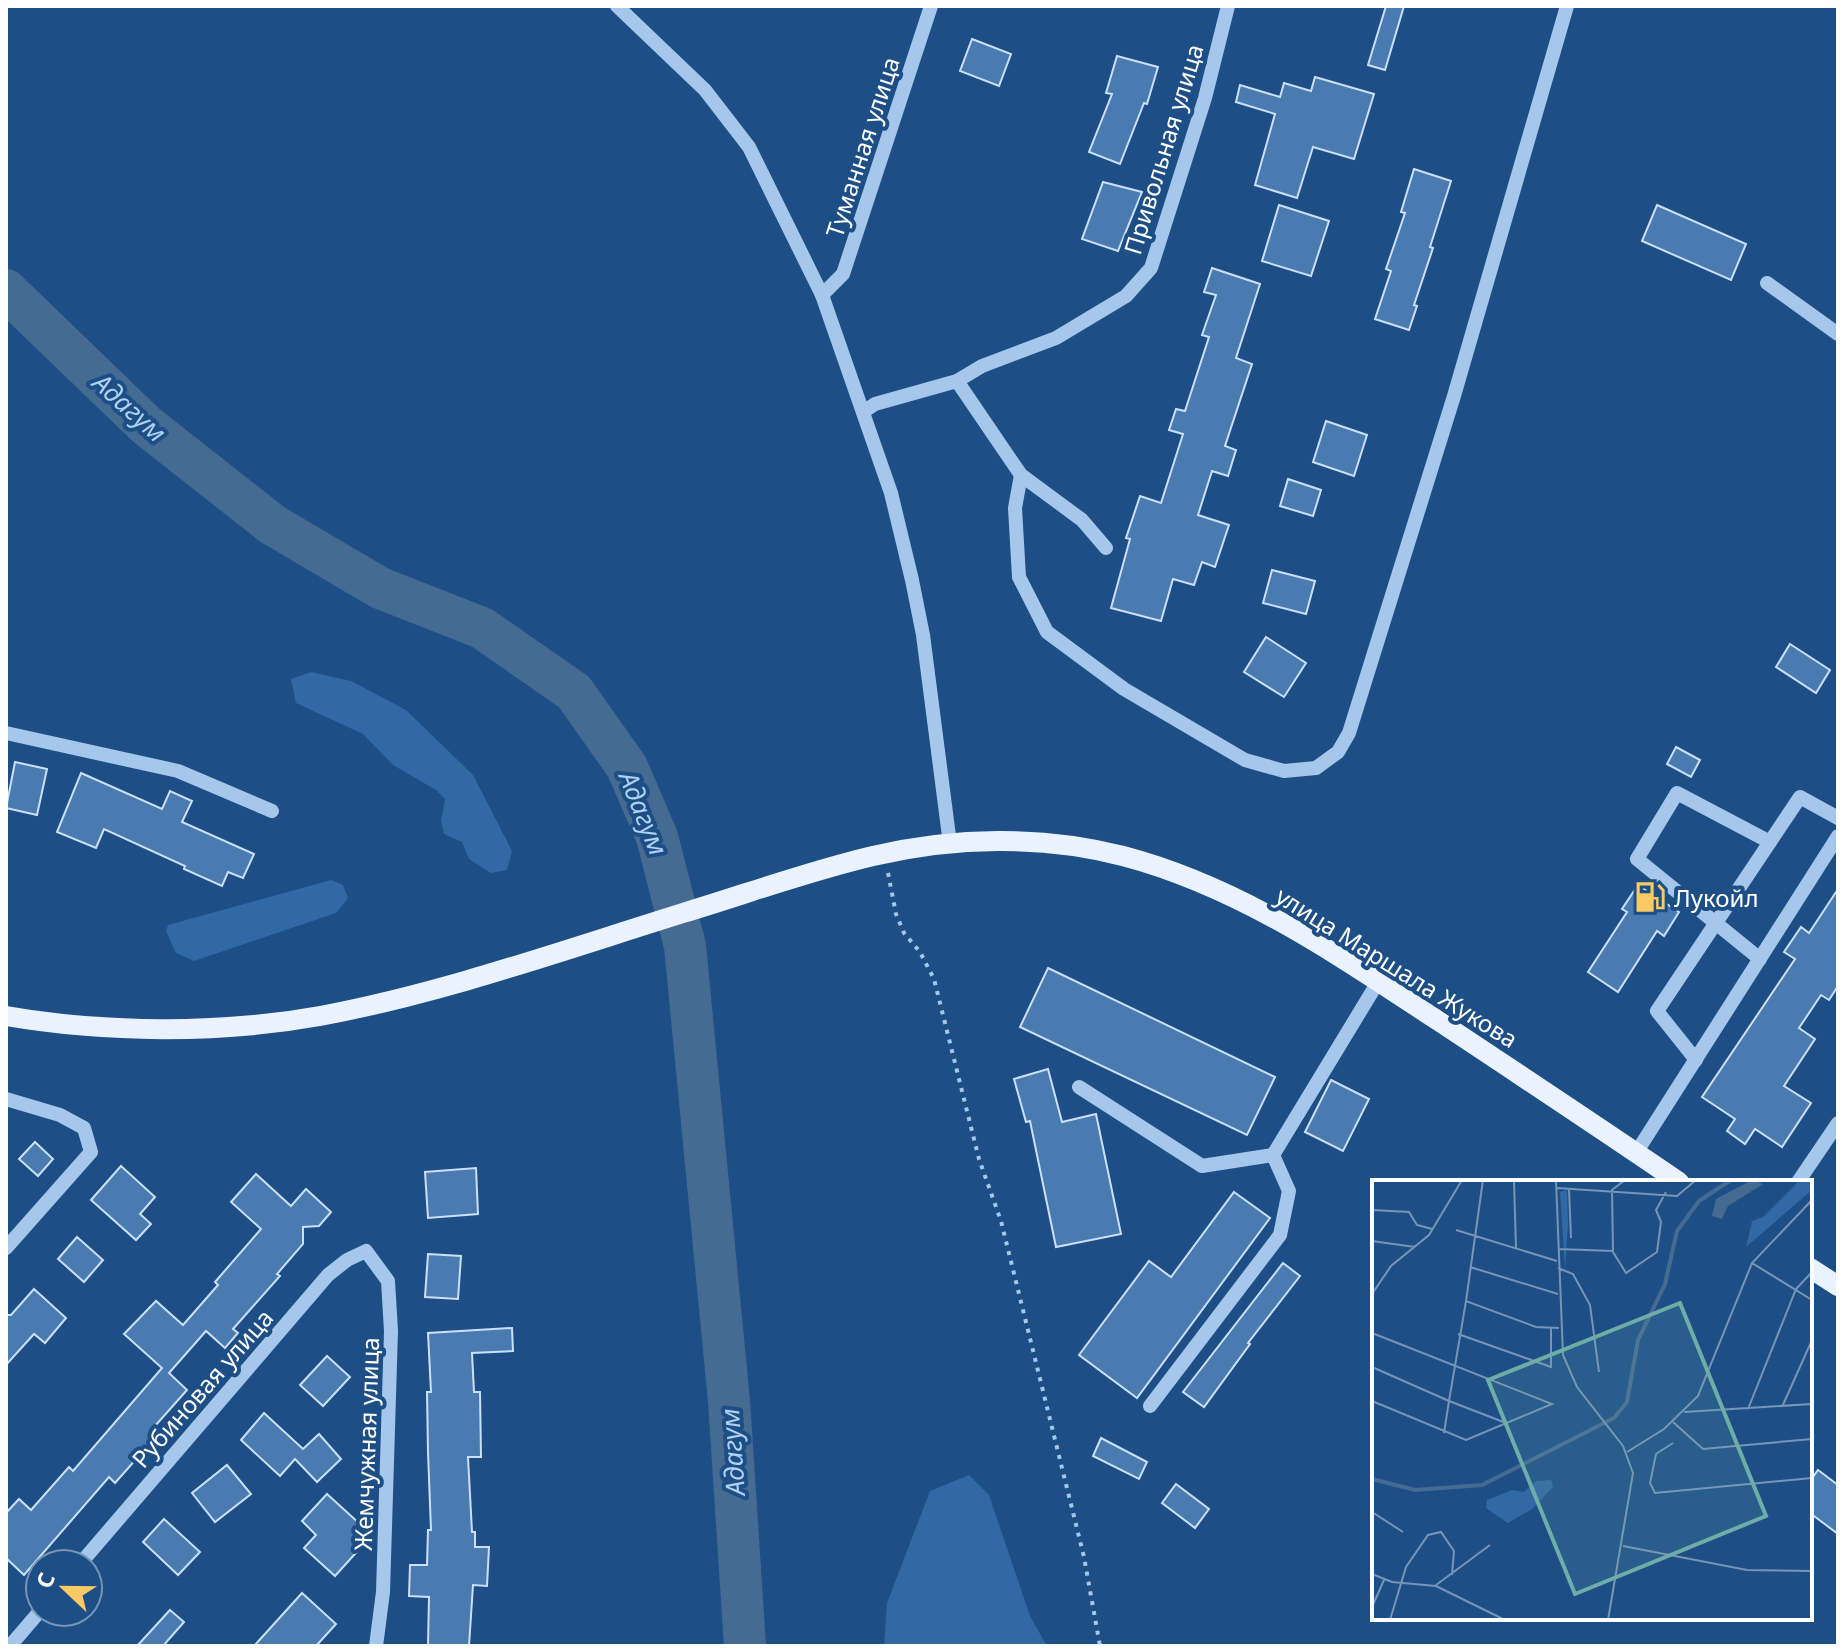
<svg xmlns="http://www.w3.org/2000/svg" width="1844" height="1652" font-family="'Noto Sans',sans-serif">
	<rect width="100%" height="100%" fill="#1d4f86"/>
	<g fill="#3069a3">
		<polygon points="311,672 351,681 406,710 473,775 512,851 507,870 491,873 469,859 462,842 444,834 441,821 445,799 436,790 393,765 363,734 296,703 291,679"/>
		<polygon points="331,880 343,885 348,898 336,913 194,961 176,953 166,931 168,925"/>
		<polygon points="969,1475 989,1495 1030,1616 1047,1646 884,1646 887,1603 930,1491"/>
	</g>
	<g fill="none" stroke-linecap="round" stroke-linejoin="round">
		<polyline stroke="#466b93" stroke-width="42" points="6,290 146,425 273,525 380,588 482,628 574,692 627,767 657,837 685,946 729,1401 745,1646"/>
	</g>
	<g fill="#4a7bb0" stroke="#cae0f8" stroke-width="2">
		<polygon points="1386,6 1404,6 1385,70 1368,65"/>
		<polygon points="972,39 1011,54 999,86 960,71"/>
		<polygon points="1117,56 1158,67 1147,104 1144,103 1120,164 1089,152 1112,94 1106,93"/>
		<polygon points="1315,77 1374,94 1354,159 1313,147 1297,198 1255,185 1275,114 1236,102 1240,85 1280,97 1284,83 1311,91"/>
		<polygon points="1414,169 1451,181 1430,247 1433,248 1414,305 1417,306 1409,330 1375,319 1391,271 1386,269 1405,213 1401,212"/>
		<polygon points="1103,182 1142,192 1118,251 1082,239"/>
		<polygon points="1279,205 1329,221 1311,276 1262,261"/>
		<polygon points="1657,205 1746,244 1731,280 1642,241"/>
		<polygon points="1212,268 1260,284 1236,358 1252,364 1225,446 1236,450 1228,476 1212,471 1198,515 1229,525 1215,567 1202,562 1194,585 1173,579 1161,621 1111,608 1130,539 1126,538 1140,496 1161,503 1183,434 1169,430 1176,409 1185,411 1209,337 1202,335 1216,295 1204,292"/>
		<polygon points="1326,421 1367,435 1354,476 1313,462"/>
		<polygon points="1288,479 1321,490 1313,516 1280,506"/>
		<polygon points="1272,570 1315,581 1306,614 1263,603"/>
		<polygon points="1266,637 1306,663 1284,697 1244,672"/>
		<polygon points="1790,644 1830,670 1816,693 1776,667"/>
		<polygon points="1676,747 1700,760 1691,777 1667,764"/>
		<polygon points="15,762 47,769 37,815 6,808"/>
		<polygon points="81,773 162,809 170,791 192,801 182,822 254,854 243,878 228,872 222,886 184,869 185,866 104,829 96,848 57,832"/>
		<polygon points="1638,885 1679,912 1664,936 1657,931 1618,992 1588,972 1627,912 1622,909"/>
		<polygon points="1838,889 1838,986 1829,1000 1821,995 1799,1028 1815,1039 1784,1086 1811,1103 1782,1147 1755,1129 1745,1144 1727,1131 1735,1119 1702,1097 1795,959 1784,952 1801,927 1809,933"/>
		<polygon points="1048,968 1275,1077 1247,1135 1020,1027"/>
		<polygon points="1048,1069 1062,1122 1096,1114 1121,1234 1056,1247 1030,1121 1026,1122 1014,1079"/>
		<polygon points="1331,1080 1369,1099 1343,1151 1305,1132"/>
		<polygon points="35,1142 53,1159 38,1176 19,1159"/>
		<polygon points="121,1166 155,1197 140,1214 151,1224 136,1240 91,1200"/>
		<polygon points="476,1168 478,1214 428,1218 425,1172"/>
		<polygon points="256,1174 291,1206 306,1189 331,1212 319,1226 303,1227 303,1244 277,1274 280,1276 233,1329 238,1333 225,1348 206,1331 169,1373 187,1390 155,1426 161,1431 115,1483 109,1477 24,1575 6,1558 6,1513 19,1499 31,1510 69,1467 73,1471 162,1368 124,1334 156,1301 183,1325 218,1285 215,1282 261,1229 231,1202"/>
		<polygon points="1234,1192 1270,1218 1137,1398 1079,1355 1149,1261 1171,1277"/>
		<polygon points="77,1237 103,1260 84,1282 58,1259"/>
		<polygon points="428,1254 461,1256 458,1299 425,1297"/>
		<polygon points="1283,1263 1300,1276 1248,1343 1250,1344 1204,1407 1183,1392"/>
		<polygon points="34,1289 66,1318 45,1343 34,1334 6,1365 6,1315 11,1315"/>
		<polygon points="512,1328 513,1351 472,1353 474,1392 480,1392 481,1457 468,1457 472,1532 475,1532 475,1547 489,1547 487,1586 473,1585 469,1646 428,1646 429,1597 409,1596 410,1565 427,1565 428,1530 431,1530 428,1452 427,1392 431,1392 428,1333"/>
		<polygon points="327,1356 350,1377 323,1406 300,1385"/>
		<polygon points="264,1413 303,1449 319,1434 341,1459 317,1482 295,1459 280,1476 241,1440"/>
		<polygon points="1101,1438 1147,1462 1139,1479 1093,1456"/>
		<polygon points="227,1465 251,1494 215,1522 192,1493"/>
		<polygon points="1818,1470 1838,1485 1838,1534 1810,1513 1810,1481"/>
		<polygon points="1176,1484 1209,1509 1195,1528 1162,1503"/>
		<polygon points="327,1494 372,1535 335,1576 304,1548 316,1535 302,1521"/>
		<polygon points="164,1519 200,1552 178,1575 143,1542"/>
		<polygon points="302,1593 336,1624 316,1646 254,1646"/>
		<polygon points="170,1610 184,1622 163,1646 137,1646"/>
	</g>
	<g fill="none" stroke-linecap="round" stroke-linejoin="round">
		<polyline stroke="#a5c7eb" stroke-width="4" stroke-dasharray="4 6" stroke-linecap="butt" points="888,873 896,914 904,933 920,952 934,979 979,1159 1001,1221 1084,1557 1100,1646"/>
		<g stroke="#a5c7eb" stroke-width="14">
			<polyline points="617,6 705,90 749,147 822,295 891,493 912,580 923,635 950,844"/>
			<polyline points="1767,283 1838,334"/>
			<polyline points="822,295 843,274 931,6"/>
			<polyline points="957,381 1021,475 1082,520 1106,548"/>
			<polyline points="863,412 875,404 957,381 982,366 1056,338 1126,296 1151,268 1205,98 1228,6"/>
			<polyline points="1021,475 1015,508 1019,577 1047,632 1124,689 1245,760 1284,771 1316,768 1338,752 1349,733 1454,396 1567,6"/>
			<polyline points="6,733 178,771 272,811"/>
			<polyline points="1760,959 1637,859 1677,793 1770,842"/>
			<polyline points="1696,1060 1657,1011 1800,797 1838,818"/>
			<polyline points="1079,1087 1202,1166 1273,1155 1378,982"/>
			<polyline points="6,1099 60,1115 84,1128 91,1152 6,1248"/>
			<polyline points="1636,1153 1838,836"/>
			<polyline points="1798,1182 1838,1123"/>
			<polyline points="1150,1406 1280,1235 1289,1191 1273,1155"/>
			<polyline points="80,1564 328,1275 347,1260 366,1251 388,1281 391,1331 383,1592 376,1646"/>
			<polyline points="10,1646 40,1611"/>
		</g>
		<g stroke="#e9f2fe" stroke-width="20">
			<path d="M6,1016C104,1033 221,1034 320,1016C443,993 564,950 683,913C746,894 809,871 873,856C954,837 1042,835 1123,856C1241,887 1339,956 1440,1022C1520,1075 1600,1128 1679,1182"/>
			<polyline points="1810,1268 1838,1286"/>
		</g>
	</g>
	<defs>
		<symbol id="fuel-bare" viewBox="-9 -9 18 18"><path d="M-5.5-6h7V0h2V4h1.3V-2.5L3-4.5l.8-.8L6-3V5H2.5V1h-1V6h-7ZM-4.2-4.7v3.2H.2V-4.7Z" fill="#fbc963" stroke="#1d4f86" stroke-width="2.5" paint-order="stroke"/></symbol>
	</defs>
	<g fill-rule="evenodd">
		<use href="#fuel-bare" x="1628" y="875" width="44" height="44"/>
	</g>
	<g text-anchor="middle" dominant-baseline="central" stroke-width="8" stroke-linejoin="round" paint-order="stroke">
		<g font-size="24" fill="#fff" stroke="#1d4f86">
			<text transform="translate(862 147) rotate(-72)">Туманная улица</text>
			<text transform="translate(1163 149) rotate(-73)">Привольная улица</text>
			<text transform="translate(1397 967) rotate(32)">улица Маршала Жукова</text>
			<text transform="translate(202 1388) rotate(-49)">Рубиновая улица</text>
			<text transform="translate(366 1444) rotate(-88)">Жемчужная улица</text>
		</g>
		<g font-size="24" fill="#fff" stroke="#1d4f86" text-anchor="start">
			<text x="1674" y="897">Лукойл</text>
		</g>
		<g font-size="26" font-style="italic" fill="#b0d1f2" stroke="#1d4f86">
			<text transform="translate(130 407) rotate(42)">Адагум</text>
			<text transform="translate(644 813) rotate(68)">Адагум</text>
			<text transform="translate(732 1452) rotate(-94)">Адагум</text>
		</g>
	</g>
	<g transform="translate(1372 1180)">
		<rect width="440" height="440" fill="#1d4f86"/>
		<path d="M428,0H440V10L374,67L380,41L391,37ZM195,10L196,45L193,89L188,12ZM179,300L181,307L160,329L136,343L114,328L115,320L140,310L152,312L164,301Z" fill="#3069a3"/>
		<path d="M380,0L391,4L356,26L350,39L340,36L344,19Z" fill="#466b93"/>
		<path fill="none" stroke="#466b93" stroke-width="4" d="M0,299L43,310L110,305L242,238L255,222L266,160L293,104L305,51L327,21L359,0"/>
		<path fill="none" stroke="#7795b6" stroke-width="2" d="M132,0H164M184,0L191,175L205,207L251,266L261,293L236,440M253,0L240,10L241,72L254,93L285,72L289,42L284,30L294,12M142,1L144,68M185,8L305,16L324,0M197,9L199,58M0,30L37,32L45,45L60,49M84,50L185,81M0,61L43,67M186,69L241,71M380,83L440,120M98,87L186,114M186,88L201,94L218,125L227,192M0,114L19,86L57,55L90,0M94,121L111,0M0,153L180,224L94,260L0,221M86,154L179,187V148M0,187L77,221L94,121L164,147L187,148M410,227L440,160M376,229L424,109L440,92M312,232L440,224M301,242L331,269L440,259M72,253L77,221L134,243M301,263L284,274L278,303L283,313L440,298M255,272L292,249L326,216L380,83L440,20M0,332L31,352M251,366L375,390L440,391M0,394L20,402L64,406L133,440M64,405L118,365M0,427L12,400M18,440L34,387L56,355L69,352L82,371L80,395"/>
		<path fill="#6fada8" fill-opacity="0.15" stroke="#6fada8" stroke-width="4" d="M308,123L394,336L203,414L116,200Z"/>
		<rect width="440" height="440" fill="none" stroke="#fff" stroke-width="4"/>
	</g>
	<rect width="1844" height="1652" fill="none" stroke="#ffffff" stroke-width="16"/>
	<g transform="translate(64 1588) rotate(292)"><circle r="38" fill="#1d4f86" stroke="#7795b6" stroke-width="2"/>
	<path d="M0-6L14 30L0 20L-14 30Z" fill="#fbc963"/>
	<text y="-12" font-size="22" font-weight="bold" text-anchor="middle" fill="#ffffff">С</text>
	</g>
</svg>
